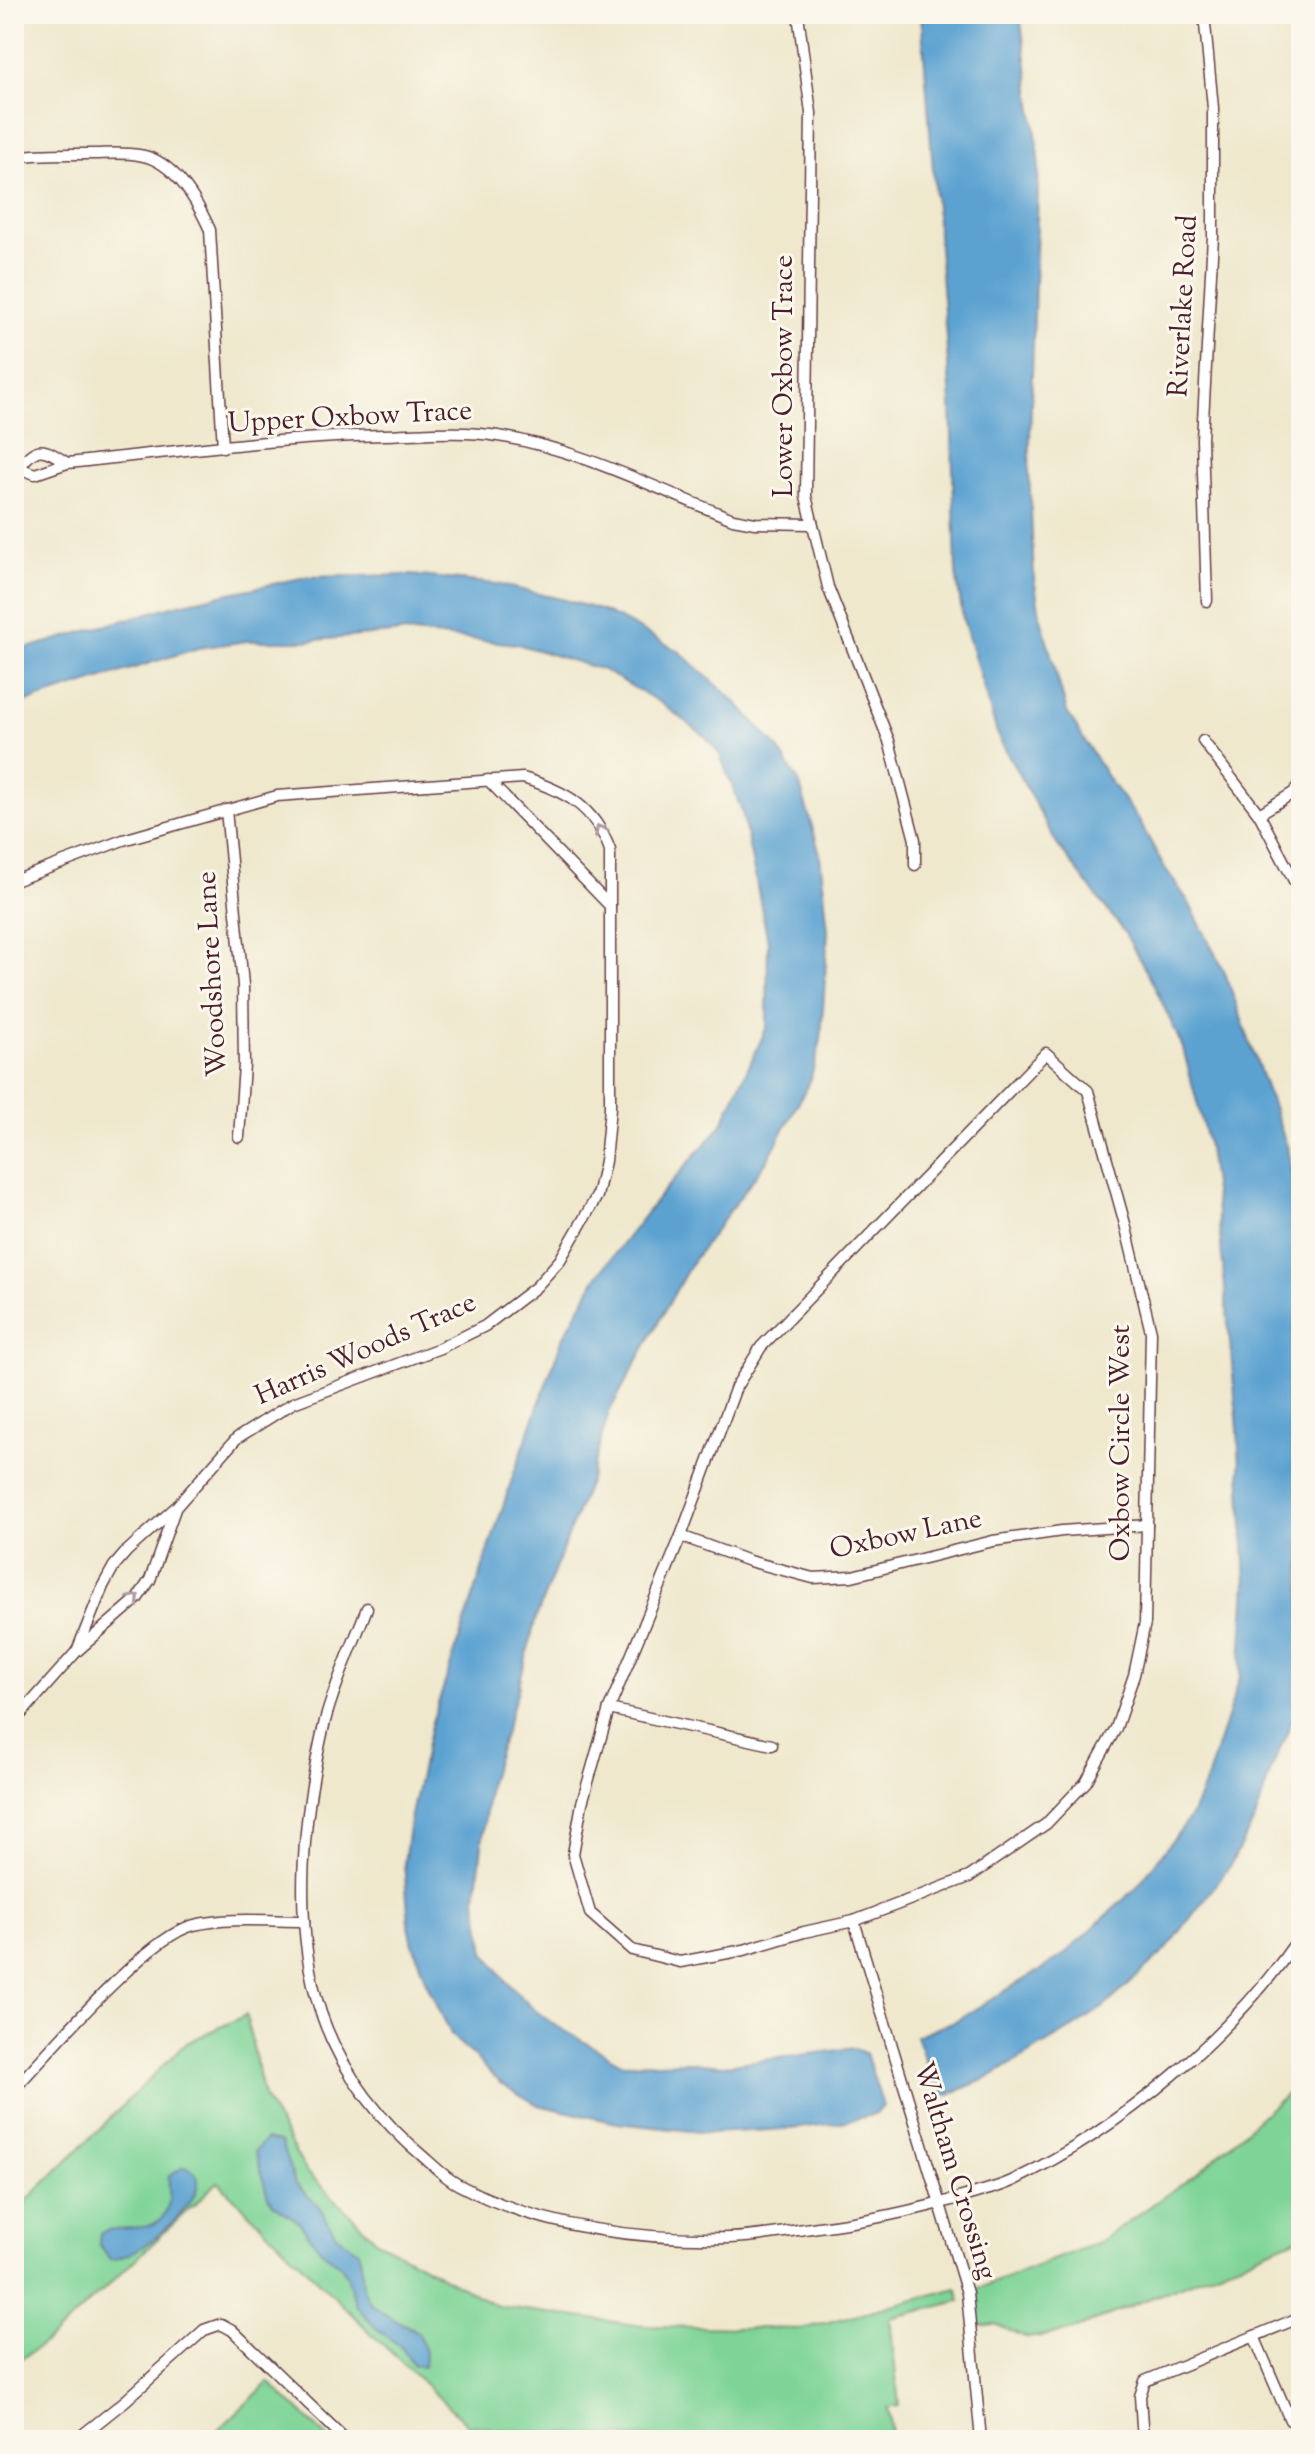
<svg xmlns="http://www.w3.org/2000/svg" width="1315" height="2454" font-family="'Sorts Mill Goudy',serif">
	<rect width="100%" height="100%" fill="#fbf7ec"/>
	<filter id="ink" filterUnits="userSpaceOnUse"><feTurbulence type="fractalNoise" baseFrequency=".0125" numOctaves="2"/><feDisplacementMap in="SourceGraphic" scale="16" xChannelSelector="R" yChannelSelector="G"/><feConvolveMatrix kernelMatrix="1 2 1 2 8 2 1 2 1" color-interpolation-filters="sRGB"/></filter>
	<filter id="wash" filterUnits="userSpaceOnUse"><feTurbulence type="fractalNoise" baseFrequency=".006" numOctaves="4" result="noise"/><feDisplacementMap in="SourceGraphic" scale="32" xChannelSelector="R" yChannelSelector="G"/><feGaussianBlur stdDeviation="1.8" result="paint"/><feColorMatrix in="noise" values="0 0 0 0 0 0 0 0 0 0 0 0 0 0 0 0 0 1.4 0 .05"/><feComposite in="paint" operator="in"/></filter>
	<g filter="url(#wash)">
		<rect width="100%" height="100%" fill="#efe8cd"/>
		<g fill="#7ed497" stroke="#647a61" stroke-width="2">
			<polygon points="246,2015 264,2097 306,2171 377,2241 497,2306 643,2326 802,2329 957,2288 960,2301 890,2318 899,2406 888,2408 893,2440 688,2440 508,2430 468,2425 376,2338 218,2182 55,2335 14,2364 14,2213 186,2043"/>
			<polygon points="1301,2081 1301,2237 1067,2332 1027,2338 995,2324 978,2326 972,2291 1099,2242 1199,2172"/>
			<polygon points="269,2382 330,2440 208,2440"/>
		</g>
		<g fill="#5ba2d1" stroke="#52607e" stroke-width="2">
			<polygon points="921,14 1020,14 1039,157 1029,470 1034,578 1040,615 1067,712 1109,780 1138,819 1165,868 1188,901 1225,973 1287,1146 1301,1221 1301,1701 1272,1767 1256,1817 1229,1867 1166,1950 1105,2006 1074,2027 988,2078 947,2095 937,2093 916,2036 957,2020 1061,1957 1135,1889 1191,1816 1208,1777 1240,1677 1246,1583 1238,1429 1220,1234 1207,1141 1183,1048 1155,987 1125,933 1058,846 998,736 963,619 956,573 951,403"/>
			<polygon points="411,575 497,584 565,600 600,610 626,622 680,652 739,705 777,747 799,782 820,854 828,930 821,1040 810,1081 768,1159 690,1265 609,1412 589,1482 536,1618 517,1693 489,1783 476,1898 485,1952 506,1981 531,2007 553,2024 623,2064 689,2062 724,2065 855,2048 866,2054 883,2106 876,2114 837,2123 790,2129 709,2133 617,2123 538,2105 502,2084 452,2036 426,1982 410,1935 404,1863 410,1820 431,1725 514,1473 562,1340 596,1278 662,1193 721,1126 767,1027 768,941 742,811 720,755 705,736 661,703 603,670 517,644 403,632 305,641 247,641 198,648 14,706 14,652 183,603 306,577"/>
			<path d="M266,2139L281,2142L295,2183L320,2208L336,2235L358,2251C364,2264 360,2277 364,2290C372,2315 401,2320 419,2333L425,2352L424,2367L414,2365L400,2346L376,2328L356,2306L347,2275L340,2265L320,2250L299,2222L274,2205L268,2197L255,2151Z"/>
			<path d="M184,2167C233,2178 141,2261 110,2259L99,2244L100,2234C120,2220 162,2242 169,2201C170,2192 168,2184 169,2175Z"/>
		</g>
	</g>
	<g filter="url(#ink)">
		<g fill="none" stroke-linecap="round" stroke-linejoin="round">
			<defs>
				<g id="street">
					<polyline points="798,14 811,113 806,496 828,587 889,741 915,840 915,865"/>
					<polyline points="1204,14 1213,108 1213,236 1202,439 1207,601"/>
					<path d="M14,157C39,153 64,154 89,154C105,154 123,152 139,155C174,160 197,201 210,230L223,447"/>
					<path d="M14,468H19L35,474L67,463C172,452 277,438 383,435C421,434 460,430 498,436C581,449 656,489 733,519L755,523L811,524"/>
					<path d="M19,468C37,443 44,448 67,463"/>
					<polyline points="1203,741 1259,814 1301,894"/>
					<polyline points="488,780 610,906"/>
					<polyline points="226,810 243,985 244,1065 239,1137"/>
					<polyline points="1259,814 1293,793 1301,783"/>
					<path d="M14,881L123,840L277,796L523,778C565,791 594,806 610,850V1108L605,1161L597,1196L560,1260L536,1287L485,1326L440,1348L293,1403L237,1438L176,1507L127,1551L114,1566L103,1586L77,1651"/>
					<polygon points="1046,1053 1088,1091 1125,1224 1151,1332 1145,1623 1134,1675 1116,1728 1086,1782 1046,1824 969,1877 854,1921 804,1932 744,1950 680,1962 632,1950 590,1913 573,1854 582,1803 609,1709 681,1536 736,1387 761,1347"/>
					<polyline points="681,1536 749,1561 813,1578 852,1576 993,1541 1062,1531 1147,1525"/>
					<path d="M367,1608C353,1645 335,1683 325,1721C303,1812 291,1923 321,2013C341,2072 380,2121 427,2160C437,2169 447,2179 459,2185C541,2228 638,2240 730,2238C759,2237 789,2231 818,2227C868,2221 917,2210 966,2196C981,2191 997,2188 1012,2181C1121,2129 1233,2035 1301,1935"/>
					<polyline points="609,1709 772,1745"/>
					<polyline points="14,1722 77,1651 137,1599 150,1580 175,1509"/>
					<polyline points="854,1921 967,2293 981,2440"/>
					<path d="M14,2089C51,2050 146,1937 194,1925C229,1917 268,1921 304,1921"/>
					<polyline points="1254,2336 1290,2420 1301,2414"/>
					<polyline points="76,2440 125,2401 204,2330 221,2324 232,2330 346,2440"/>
					<polyline points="1143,2440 1140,2396 1145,2381 1301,2317"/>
				</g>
			</defs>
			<use href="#street" stroke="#633d43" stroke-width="13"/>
			<use href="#street" stroke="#fff" stroke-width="10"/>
		</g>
		<defs><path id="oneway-chevron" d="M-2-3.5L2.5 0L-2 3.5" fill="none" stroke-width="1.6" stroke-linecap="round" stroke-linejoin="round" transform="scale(2)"/></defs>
		<g stroke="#ae9aa0">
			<use href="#oneway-chevron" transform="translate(600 830) rotate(-118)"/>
			<use href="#oneway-chevron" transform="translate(135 1599) rotate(-48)"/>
		</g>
	</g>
	<g text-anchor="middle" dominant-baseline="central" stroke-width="6" stroke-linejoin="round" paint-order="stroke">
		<g font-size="28" fill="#4a1f2b" stroke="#fbf7ec">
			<text transform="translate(1184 306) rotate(-87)">Riverlake Road</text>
			<text transform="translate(785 376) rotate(-90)">Lower Oxbow Trace</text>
			<text transform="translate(350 418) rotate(-3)">Upper Oxbow Trace</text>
			<text transform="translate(213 974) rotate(-93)">Woodshore Lane</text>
			<text transform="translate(366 1350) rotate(-24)">Harris Woods Trace</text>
			<text transform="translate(1122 1443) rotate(-90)">Oxbow Circle West</text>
			<text transform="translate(906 1535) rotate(-12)">Oxbow Lane</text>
			<text transform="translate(954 2171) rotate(73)">Waltham Crossing</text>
		</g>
	</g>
	<rect width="1315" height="2454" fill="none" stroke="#fbf7ec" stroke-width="48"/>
</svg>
